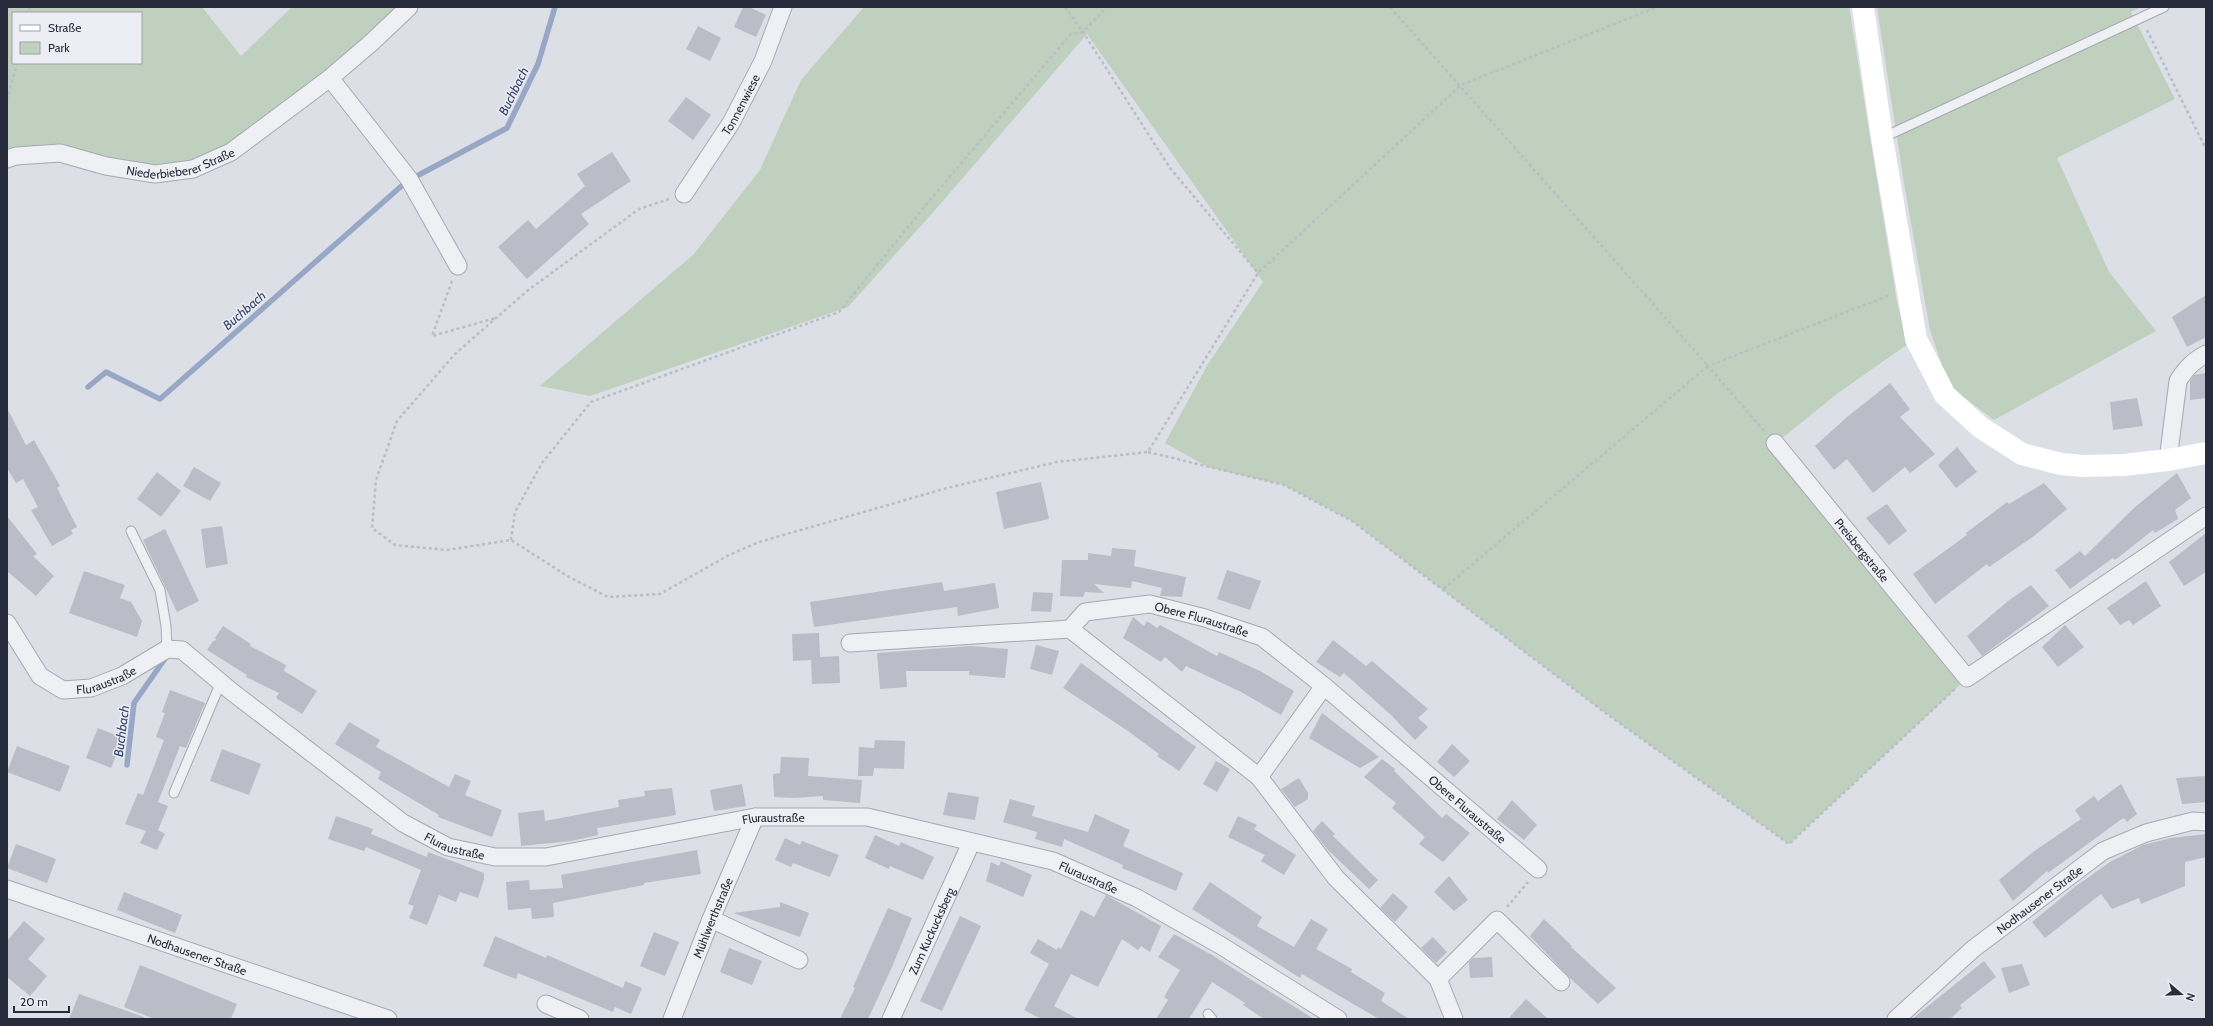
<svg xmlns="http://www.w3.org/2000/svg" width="2213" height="1026" font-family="Cabin,sans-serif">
	<rect width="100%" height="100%" fill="#dcdfe6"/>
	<g fill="#bfd0be" fill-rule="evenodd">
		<path d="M7,7H202L241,56L292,7H409L231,152L155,174L60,153L7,162ZM13,13H141V63H13Z"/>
		<polygon points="864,7 1849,7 1897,302 1908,344 1838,393 1775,444 1967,678 1789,844 1604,712 1352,521 1284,485 1208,467 1165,443 1208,364 1263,282 1087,34 936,209 848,307 590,396 540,386 694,254 760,170 801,80"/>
		<polygon points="1877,7 2141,7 2131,12 2175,99 2057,158 2109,272 2156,331 1994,420 1949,386 1930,330 1904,183"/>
	</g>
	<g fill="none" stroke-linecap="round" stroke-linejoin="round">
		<g stroke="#98a7c5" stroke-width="5.5">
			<polyline points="413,178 507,128 538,64 555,7"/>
			<polyline points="88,387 106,372 160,399 406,182"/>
			<polyline points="127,765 134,703 164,660"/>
		</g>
	</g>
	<g fill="#babdc8">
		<polygon points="743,7 749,7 766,15 756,37 734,27"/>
		<polygon points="698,26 721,38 710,61 686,49"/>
		<polygon points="686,97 711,115 693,140 668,121"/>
		<polygon points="612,152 631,181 581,214 589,224 527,279 498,247 528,220 536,229 585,186 577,174"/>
		<polygon points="2206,295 2206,337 2187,347 2172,317"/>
		<polygon points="2206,373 2206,398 2190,400 2190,381 2194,375"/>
		<polygon points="1890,383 1910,409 1900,417 1935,454 1910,473 1905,467 1873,493 1847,459 1834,470 1815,446 1847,417"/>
		<polygon points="2137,398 2143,426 2113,430 2110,402"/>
		<polygon points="7,408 26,445 34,440 60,486 57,488 77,527 71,530 73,534 52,546 31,510 38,507 23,479 16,483 7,468"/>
		<polygon points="1957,447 1977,472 1956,488 1938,465"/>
		<polygon points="194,467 221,483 210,501 183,486"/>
		<polygon points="157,472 181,491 161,517 137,499"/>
		<polygon points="2177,473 2191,498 2175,510 2178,519 2155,533 2153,530 2115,560 2113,558 2070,589 2055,570 2080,551 2085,556 2135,507"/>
		<polygon points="1041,482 1049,519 1004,529 996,492"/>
		<polygon points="2044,483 2067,509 2034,536 1989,567 1987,564 1935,604 1913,574 1967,535 1966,533 2007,502 2009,504"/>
		<polygon points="1887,504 1907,531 1889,545 1866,518"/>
		<polygon points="7,516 37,554 33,556 54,576 36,596 7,571"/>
		<polygon points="222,526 228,564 206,568 201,529"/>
		<polygon points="165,529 199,601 177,612 143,540"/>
		<polygon points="2206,533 2206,572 2184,586 2169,562"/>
		<polygon points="1112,548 1136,550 1134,566 1186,577 1182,597 1160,596 1162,588 1132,581 1131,588 1094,584 1104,593 1085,592 1083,597 1060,596 1062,560 1088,560 1088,553 1111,556"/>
		<polygon points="1227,570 1261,581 1250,610 1217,599"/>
		<polygon points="84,571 125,585 120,598 131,602 142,621 137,637 69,613"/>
		<polygon points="2146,581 2161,606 2133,625 2129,620 2120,625 2107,608"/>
		<polygon points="942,582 944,591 995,583 999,608 958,616 957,607 814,627 810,602"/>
		<polygon points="2031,585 2049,606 1982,656 1967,636 2008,601"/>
		<polygon points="1033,592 1053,593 1051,612 1031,611"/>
		<polygon points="1133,617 1144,626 1147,621 1157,628 1160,625 1217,656 1219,652 1260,671 1294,691 1281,715 1241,692 1186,666 1182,672 1165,657 1161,662 1123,638"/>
		<polygon points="2065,625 2084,647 2058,667 2042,647"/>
		<polygon points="223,626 251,644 250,646 286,665 284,671 317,691 302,714 276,698 279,693 246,677 247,675 207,650 213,641 216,640 215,638"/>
		<polygon points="819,633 820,657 839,656 840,683 812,684 811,660 793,661 792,634"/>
		<polygon points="1333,640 1366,666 1372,661 1428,709 1418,718 1428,727 1415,740 1391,715 1344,673 1340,677 1316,662"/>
		<polygon points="1036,645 1059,651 1052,675 1030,669"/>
		<polygon points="971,646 1008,649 1005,678 969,675 969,671 906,671 907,687 880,689 877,653"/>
		<polygon points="1081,663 1196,747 1179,771 1157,756 1159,754 1128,731 1063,688"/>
		<polygon points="170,690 205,703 186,748 180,746 158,802 168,806 158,830 165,834 157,850 140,843 146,831 125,824 138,793 143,795 164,740 156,737 165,713 162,712"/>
		<polygon points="1322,713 1365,746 1379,757 1360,768 1309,738"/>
		<polygon points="349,722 380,740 376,747 449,787 455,774 471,781 465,795 502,810 492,837 438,817 439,815 378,779 381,772 335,744"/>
		<polygon points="98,728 123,738 111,768 86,758"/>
		<polygon points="875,740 905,741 904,769 874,768 873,776 858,776 859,747 874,748"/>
		<polygon points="1452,744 1470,761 1454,777 1437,762"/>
		<polygon points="17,746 70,766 60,792 7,772"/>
		<polygon points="222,749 261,764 249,795 210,781"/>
		<polygon points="781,757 809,758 808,776 862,780 860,803 823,800 823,796 795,798 774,797 773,774 780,773"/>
		<polygon points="1382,759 1395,769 1394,771 1442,818 1446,814 1470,833 1443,862 1419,844 1425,837 1392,808 1396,803 1364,777"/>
		<polygon points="1216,761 1230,769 1217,792 1203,784"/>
		<polygon points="2206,776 2206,802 2182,804 2176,778"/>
		<polygon points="1299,778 1308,793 1308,799 1295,807 1281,789"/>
		<polygon points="742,784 746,806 714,811 710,790"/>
		<polygon points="2121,784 2137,814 2127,822 2124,818 2119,821 2048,873 2047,871 2013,901 1999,880 2033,852 2081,819 2075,810 2094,796 2098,801"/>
		<polygon points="672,788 676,815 597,828 598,835 571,841 521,846 518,813 544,810 545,821 619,807 618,800 645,796 644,791"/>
		<polygon points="948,792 979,797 975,820 943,815"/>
		<polygon points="1010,799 1035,806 1032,816 1088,832 1095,814 1130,830 1123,846 1183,873 1176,891 1122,868 1123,865 1064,839 1062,847 1035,839 1037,832 1003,822"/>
		<polygon points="1512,800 1537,825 1524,840 1497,819"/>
		<polygon points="336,816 373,829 371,834 427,857 428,852 484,873 484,879 478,898 460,892 456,902 439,895 427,925 409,918 414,906 408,904 421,870 366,847 364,851 328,839"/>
		<polygon points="1238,816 1257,825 1254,829 1296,855 1284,875 1261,861 1265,855 1228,837"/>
		<polygon points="1322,821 1335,834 1333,836 1378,880 1369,889 1327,849 1313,831"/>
		<polygon points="2206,834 2206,857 2185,862 2185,886 2141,904 2139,898 2112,909 2101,894 2045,938 2032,922 2076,886 2110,862 2143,845 2171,838"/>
		<polygon points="875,835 899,846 901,842 934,857 923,880 890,866 889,869 865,858"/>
		<polygon points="785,838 800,845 802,841 839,855 830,877 793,863 791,867 775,860"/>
		<polygon points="16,844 56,859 47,883 7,868"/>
		<polygon points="697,850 701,874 644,883 644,885 553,903 554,917 532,919 531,908 508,910 506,882 529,880 530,890 563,888 561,875"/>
		<polygon points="1001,861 1032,875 1023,897 986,881 991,862 999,866"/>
		<polygon points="1449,876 1468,900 1454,911 1434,892"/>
		<polygon points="1210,882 1262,917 1257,926 1294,947 1311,919 1328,929 1316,949 1352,969 1351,972 1385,993 1381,1001 1409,1019 1379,1019 1302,974 1300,978 1192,909"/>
		<polygon points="124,892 182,915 175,933 117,910"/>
		<polygon points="1393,893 1408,907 1395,922 1380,908"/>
		<polygon points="1106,895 1161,926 1150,952 1141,946 1138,950 1122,939 1098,987 1071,974 1054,1006 1078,1019 1041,1019 1024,1010 1049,964 1030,953 1038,939 1057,950 1058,947 1061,949 1081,910 1094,917"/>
		<polygon points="780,902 809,913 800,937 733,913 780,907"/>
		<polygon points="888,908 912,918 892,967 868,1019 840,1019 855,988 853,987"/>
		<polygon points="960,916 981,926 942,1011 920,1001"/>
		<polygon points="1544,919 1572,946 1571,947 1616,988 1598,1004 1571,979 1530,936"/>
		<polygon points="24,921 45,939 28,959 47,976 30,996 7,977 7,941"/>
		<polygon points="654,932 679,942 665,976 640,966"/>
		<polygon points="1174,934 1212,955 1314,1019 1264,1019 1243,1005 1245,1003 1212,982 1189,1019 1156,1019 1168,1000 1164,997 1180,970 1158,957"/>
		<polygon points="495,936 546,958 547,955 623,988 625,981 642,988 631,1014 615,1007 613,1012 518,973 516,979 483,966"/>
		<polygon points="1433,937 1447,952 1436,963 1421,948"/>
		<polygon points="729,948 762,961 752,985 720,972"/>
		<polygon points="1492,957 1493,977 1470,978 1469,962 1473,958"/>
		<polygon points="1984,961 1996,977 1960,1005 1962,1008 1950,1019 1912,1019"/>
		<polygon points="2022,964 2030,985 2009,993 2001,968"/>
		<polygon points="140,965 237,1004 231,1019 154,1019 124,1007"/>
		<polygon points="79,994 144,1017 144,1019 69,1019"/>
		<polygon points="1526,999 1548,1019 1508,1019"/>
	</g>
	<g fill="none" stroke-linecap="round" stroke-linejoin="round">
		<defs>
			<g id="lane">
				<polyline points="1882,138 2164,7"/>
				<polyline points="131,531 160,590 166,626 167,649"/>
				<polyline points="174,793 221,682"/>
				<polyline points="1208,1014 1212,1019"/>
			</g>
			<g id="street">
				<polyline points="330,78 409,179 458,266"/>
				<path id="s1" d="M7,159L16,156L60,153L106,166L155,174L193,169L231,152L330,78L371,43L409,7"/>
				<path id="s2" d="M684,194L731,123L763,61L783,7"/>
				<path id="s3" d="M1775,443L1967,678L2206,516"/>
				<path d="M2168,460L2178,381C2186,368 2193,361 2206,354"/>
				<path id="s4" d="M7,623L40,676L63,690L91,688L122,676L167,649L182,650L231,691L403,823L448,847L495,857H546L755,817H867L1053,861L1137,898L1220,945L1338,1019"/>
				<path id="s5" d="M1070,629L1085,612L1150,604L1205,618L1262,637L1324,686L1538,869"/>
				<polyline points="850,643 1070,629 1259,777 1336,878 1438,979 1454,1019"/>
				<polyline points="1259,777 1324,686"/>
				<path id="s6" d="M7,889L388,1019"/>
				<polyline points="711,919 799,960"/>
				<polyline points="1438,979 1497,920 1561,982"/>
				<polyline points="546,1004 580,1019"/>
				<path id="s7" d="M672,1019L711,919L755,817"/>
				<path id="s8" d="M891,1019L971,843"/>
				<path id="s9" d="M1896,1019L1973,949L2103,851L2146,833L2193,821L2206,822"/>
			</g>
		</defs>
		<use href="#lane" stroke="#a6a9b3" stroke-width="11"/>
		<use href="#street" stroke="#a6a9b3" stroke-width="19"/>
		<g stroke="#bbbdc4" stroke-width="2.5" stroke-dasharray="3 3" stroke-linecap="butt">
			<polyline points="29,7 31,13"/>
			<polyline points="1065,7 1083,32 1170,168 1258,273"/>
			<polyline points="1390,7 1708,366 1442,590"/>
			<polyline points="2147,30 2206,149"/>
			<polyline points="7,100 17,63"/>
			<polyline points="669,199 639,209 527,291 455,354 397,421 376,480 372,528 395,545 447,550 511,540 569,577 608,597 660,594 729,555 759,542 947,488 1057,462 1148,452 1258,273 1461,85 1657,7"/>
			<polyline points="452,281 432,336 496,318"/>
			<polyline points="1764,431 1708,366 1890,295"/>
			<polyline points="1148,452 1284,485 1352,521 1604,712 1789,844 1955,689"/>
			<polyline points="511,540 515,512 542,463 591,402 839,312 930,200 1071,34 1083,32 1107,7"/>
			<polyline points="1507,907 1528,882"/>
		</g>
		<use href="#lane" stroke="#eff0f4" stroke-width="9"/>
		<use href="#street" stroke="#eff0f4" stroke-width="17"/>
		<polyline stroke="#fff" stroke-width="22" points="1863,7 1882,138 1916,339 1945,395 1980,427 2022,454 2061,464 2083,466 2123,465 2168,460 2206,453"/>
	</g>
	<g text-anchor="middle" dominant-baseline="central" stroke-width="3" stroke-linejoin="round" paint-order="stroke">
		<g font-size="12" fill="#272b3c" stroke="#eceef4">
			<text stroke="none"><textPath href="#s2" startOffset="106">Tonnenwiese</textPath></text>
			<text stroke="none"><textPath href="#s1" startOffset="178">Niederbieberer Straße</textPath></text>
			<text stroke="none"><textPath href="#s3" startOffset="138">Preisbergstraße</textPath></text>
			<text stroke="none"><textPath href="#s5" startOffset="142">Obere Fluraustraße</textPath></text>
			<text stroke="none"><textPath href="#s4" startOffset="134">Fluraustraße</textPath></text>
			<text stroke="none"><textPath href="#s5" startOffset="473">Obere Fluraustraße</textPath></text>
			<text stroke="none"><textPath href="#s4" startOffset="880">Fluraustraße</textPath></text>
			<text stroke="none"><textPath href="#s4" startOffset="556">Fluraustraße</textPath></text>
			<text stroke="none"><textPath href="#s4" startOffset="1204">Fluraustraße</textPath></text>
			<text stroke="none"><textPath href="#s9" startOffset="187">Nodhausener Straße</textPath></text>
			<text stroke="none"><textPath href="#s7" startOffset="109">Mühlwerthstraße</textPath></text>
			<text stroke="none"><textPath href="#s8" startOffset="97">Zum Kuckucksberg</textPath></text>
			<text stroke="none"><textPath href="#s6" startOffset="201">Nodhausener Straße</textPath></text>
		</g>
		<g font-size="13" font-style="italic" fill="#33436e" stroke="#eceef4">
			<text transform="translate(513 91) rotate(-64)">Buchbach</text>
			<text transform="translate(244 310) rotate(-41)">Buchbach</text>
			<text transform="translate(121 731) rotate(-83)">Buchbach</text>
		</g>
	</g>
	<rect width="2213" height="1026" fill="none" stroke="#272b3c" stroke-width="16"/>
	<rect x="12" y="12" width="130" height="52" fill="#eceef4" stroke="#9da0aa"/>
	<rect x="20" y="25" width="20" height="6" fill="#ffffff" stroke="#9da0aa"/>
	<text x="48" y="32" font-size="12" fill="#272b3c">Straße</text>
	<rect x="20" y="42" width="20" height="12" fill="#bfd0be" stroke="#9da0aa"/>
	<text x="48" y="52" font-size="12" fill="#272b3c">Park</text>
	<g transform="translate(2181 994) rotate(109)" stroke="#eceef4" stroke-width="3" paint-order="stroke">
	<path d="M0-3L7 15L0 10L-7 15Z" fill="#272b3c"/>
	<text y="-6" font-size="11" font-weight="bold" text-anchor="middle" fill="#272b3c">N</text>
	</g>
	<path d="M14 1006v6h55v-6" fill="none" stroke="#272b3c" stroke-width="2"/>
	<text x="20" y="1006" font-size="12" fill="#272b3c" stroke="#eceef4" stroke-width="3" paint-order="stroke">20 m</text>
</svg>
